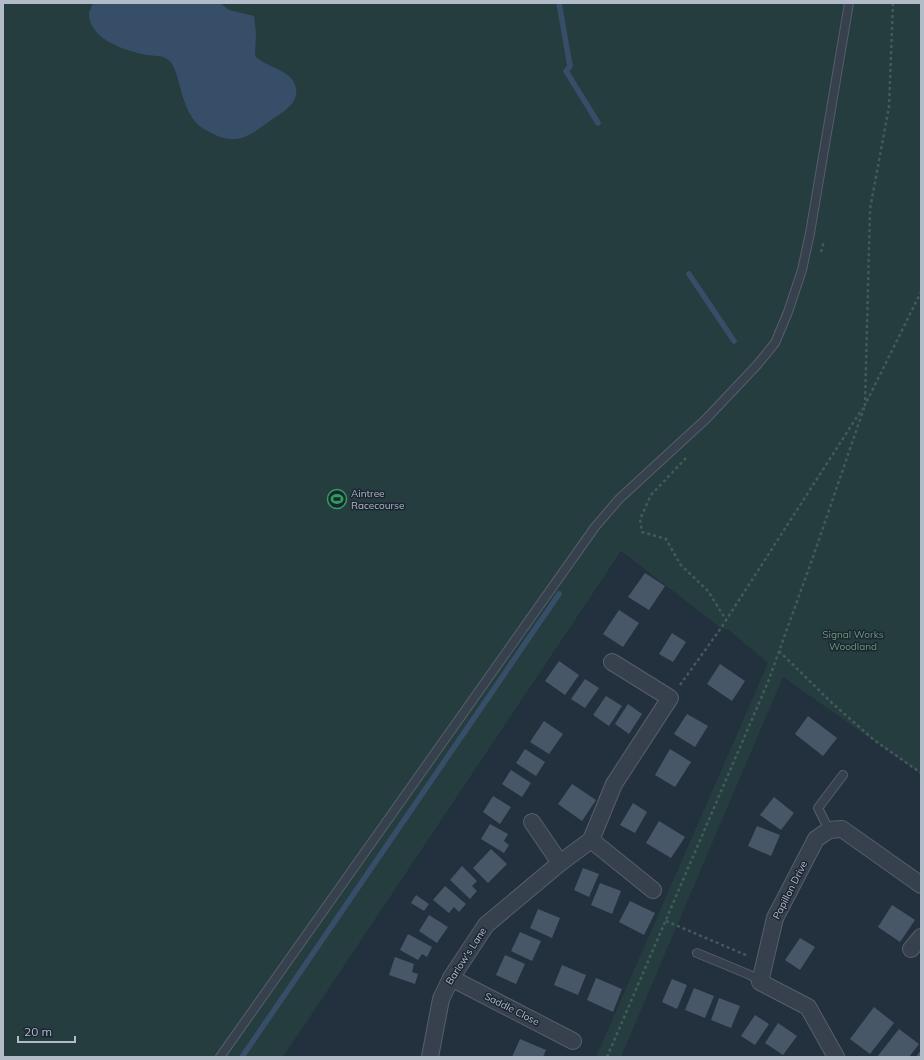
<svg xmlns="http://www.w3.org/2000/svg" width="924" height="1060" font-family="Mulish,sans-serif">
	<rect width="100%" height="100%" fill="#23303e"/>
	<polygon fill="#253d3f" points="3,3 921,3 921,774 783,677 621,1057 596,1057 768,663 729,630 721,628 621,551 283,1057 3,1057"/>
	<path fill="#374e68" d="M93,3H220L229,10L254,16L256,33L255,56C265,67 291,70 295,85C302,104 279,114 267,123C257,130 245,140 232,139C222,139 213,134 204,129C178,114 182,67 167,59C161,55 154,56 147,55C127,51 89,40 89,14C89,11 92,6 93,3Z"/>
	<g fill="none" stroke-linecap="round" stroke-linejoin="round">
		<g stroke="#374e68" stroke-width="5.5">
			<polyline points="559,3 570,66 566,71 598,123"/>
			<polyline points="689,274 734,341"/>
			<polyline points="242,1057 559,594"/>
		</g>
	</g>
	<g fill="#485767">
		<polygon points="645,573 665,586 649,610 628,597"/>
		<polygon points="619,610 639,623 623,647 603,634"/>
		<polygon points="672,633 686,642 673,662 659,654"/>
		<polygon points="559,661 579,675 565,695 545,681"/>
		<polygon points="720,664 745,681 732,701 707,684"/>
		<polygon points="585,679 599,688 585,708 571,699"/>
		<polygon points="606,696 622,706 609,726 593,715"/>
		<polygon points="628,704 642,714 629,734 615,724"/>
		<polygon points="687,714 708,726 695,747 674,734"/>
		<polygon points="808,716 837,738 823,756 795,734"/>
		<polygon points="544,721 563,734 549,754 530,742"/>
		<polygon points="525,749 545,762 536,776 516,763"/>
		<polygon points="670,749 691,762 675,787 655,775"/>
		<polygon points="511,770 531,783 522,797 502,784"/>
		<polygon points="572,784 596,800 582,821 558,804"/>
		<polygon points="493,796 511,807 500,824 483,812"/>
		<polygon points="774,797 794,813 781,830 760,815"/>
		<polygon points="633,803 647,812 635,833 620,825"/>
		<polygon points="659,821 685,837 671,858 646,843"/>
		<polygon points="490,824 508,834 504,841 509,845 504,853 481,839"/>
		<polygon points="757,826 780,835 771,856 748,846"/>
		<polygon points="491,849 507,864 488,883 473,868"/>
		<polygon points="462,866 477,881 472,886 477,891 470,899 450,880"/>
		<polygon points="583,868 599,874 589,897 574,890"/>
		<polygon points="600,883 621,891 612,914 591,905"/>
		<polygon points="445,886 466,904 459,912 454,907 449,913 433,900"/>
		<polygon points="416,895 429,904 424,911 411,903"/>
		<polygon points="630,901 655,913 644,935 619,922"/>
		<polygon points="892,905 915,920 900,942 878,927"/>
		<polygon points="538,909 560,918 552,938 530,928"/>
		<polygon points="429,915 448,927 437,943 419,931"/>
		<polygon points="520,932 541,941 532,961 511,951"/>
		<polygon points="408,934 432,947 427,957 422,954 418,960 400,950"/>
		<polygon points="800,938 815,947 800,970 785,960"/>
		<polygon points="505,955 525,964 516,984 496,975"/>
		<polygon points="395,957 414,964 412,972 418,974 415,984 389,975"/>
		<polygon points="562,965 586,975 578,995 554,985"/>
		<polygon points="596,978 622,989 613,1012 587,1000"/>
		<polygon points="672,979 687,985 677,1009 662,1002"/>
		<polygon points="694,988 714,996 705,1018 685,1010"/>
		<polygon points="719,998 740,1006 731,1028 711,1020"/>
		<polygon points="874,1007 894,1023 870,1054 850,1039"/>
		<polygon points="755,1015 769,1024 755,1045 741,1036"/>
		<polygon points="778,1023 797,1036 783,1055 765,1043"/>
		<polygon points="899,1029 919,1044 909,1057 877,1057"/>
		<polygon points="520,1039 546,1050 543,1057 512,1057"/>
		<polygon points="921,1050 921,1057 916,1057"/>
	</g>
	<g fill="none" stroke-linecap="round" stroke-linejoin="round">
		<defs>
			<g id="lane">
				<polyline points="829,830 818,808 843,775"/>
				<polyline points="697,953 750,975 760,982"/>
				<polyline points="220,1057 595,527 619,499 706,419 757,365 775,343 788,312 802,270 810,233 849,3"/>
			</g>
			<g id="street">
				<polyline points="532,822 560,863"/>
				<polyline points="591,840 653,890"/>
				<polyline points="911,949 921,937"/>
				<polyline points="451,978 573,1041"/>
				<polyline points="430,1057 441,999 451,978 486,925 560,863 591,840 614,784 670,698 612,662"/>
				<polyline points="836,1057 808,1007 760,982 775,918 816,839 829,830 842,829 921,885"/>
			</g>
		</defs>
		<use href="#lane" stroke="#555f6c" stroke-width="10"/>
		<use href="#street" stroke="#555f6c" stroke-width="18"/>
		<g stroke="#425a5c" stroke-width="2.5" stroke-dasharray="3 3" stroke-linecap="butt">
			<polyline points="893,3 889,107 870,209 865,405 921,292"/>
			<polyline points="821,252 824,241"/>
			<polyline points="686,458 651,495 640,519 642,532 666,539 680,564 708,591 726,620"/>
			<polyline points="779,651 832,703 874,740 921,773"/>
			<polyline points="680,685 721,628 862,409"/>
			<polyline points="666,921 748,956"/>
			<polyline points="607,1057 768,682 813,557 865,405"/>
		</g>
		<use href="#lane" stroke="#37414e" stroke-width="8"/>
		<use href="#street" stroke="#37414e" stroke-width="16"/>
	</g>
	<defs>
		<symbol id="stadium-ring" viewBox="-11 -11 22 22"><circle r="9.5" fill="#1c2633" stroke="#2e9e5b" stroke-width="1.5"/><path d="M0-5a6.5 5 0 1 0 0 10a6.5 5 0 1 0 0-10ZM-3.5-1.8h7v3.6h-7Z" fill="#2e9e5b"/></symbol>
	</defs>
	<g fill-rule="evenodd">
		<use href="#stadium-ring" x="326" y="488" width="22" height="22"/>
	</g>
	<g text-anchor="middle" dominant-baseline="central" stroke-width="3" stroke-linejoin="round" paint-order="stroke">
		<g font-size="10" fill="#b2bcc9" stroke="#1c2633" text-anchor="start">
			<text x="351" y="493">Aintree<tspan x="351" dy="12">Racecourse</tspan></text>
		</g>
		<g font-size="10" fill="#689b72" stroke="#1c2633">
			<text x="853" y="634">Signal Works<tspan x="853" dy="12">Woodland</tspan></text>
		</g>
		<g font-size="10" fill="#b2bcc9" stroke="#1c2633">
			<text transform="translate(790 890) rotate(-63)">Papillon Drive</text>
			<text transform="translate(466 956) rotate(-57)">Barlow's Lane</text>
			<text transform="translate(512 1009) rotate(27)">Saddle Close</text>
		</g>
	</g>
	<rect width="924" height="1060" fill="none" stroke="#b2bcc9" stroke-width="8"/>
	<path d="M18 1036v6h57v-6" fill="none" stroke="#b2bcc9" stroke-width="2"/>
	<text x="24" y="1036" font-size="12" fill="#b2bcc9" stroke="#1c2633" stroke-width="3" paint-order="stroke">20 m</text>
</svg>
